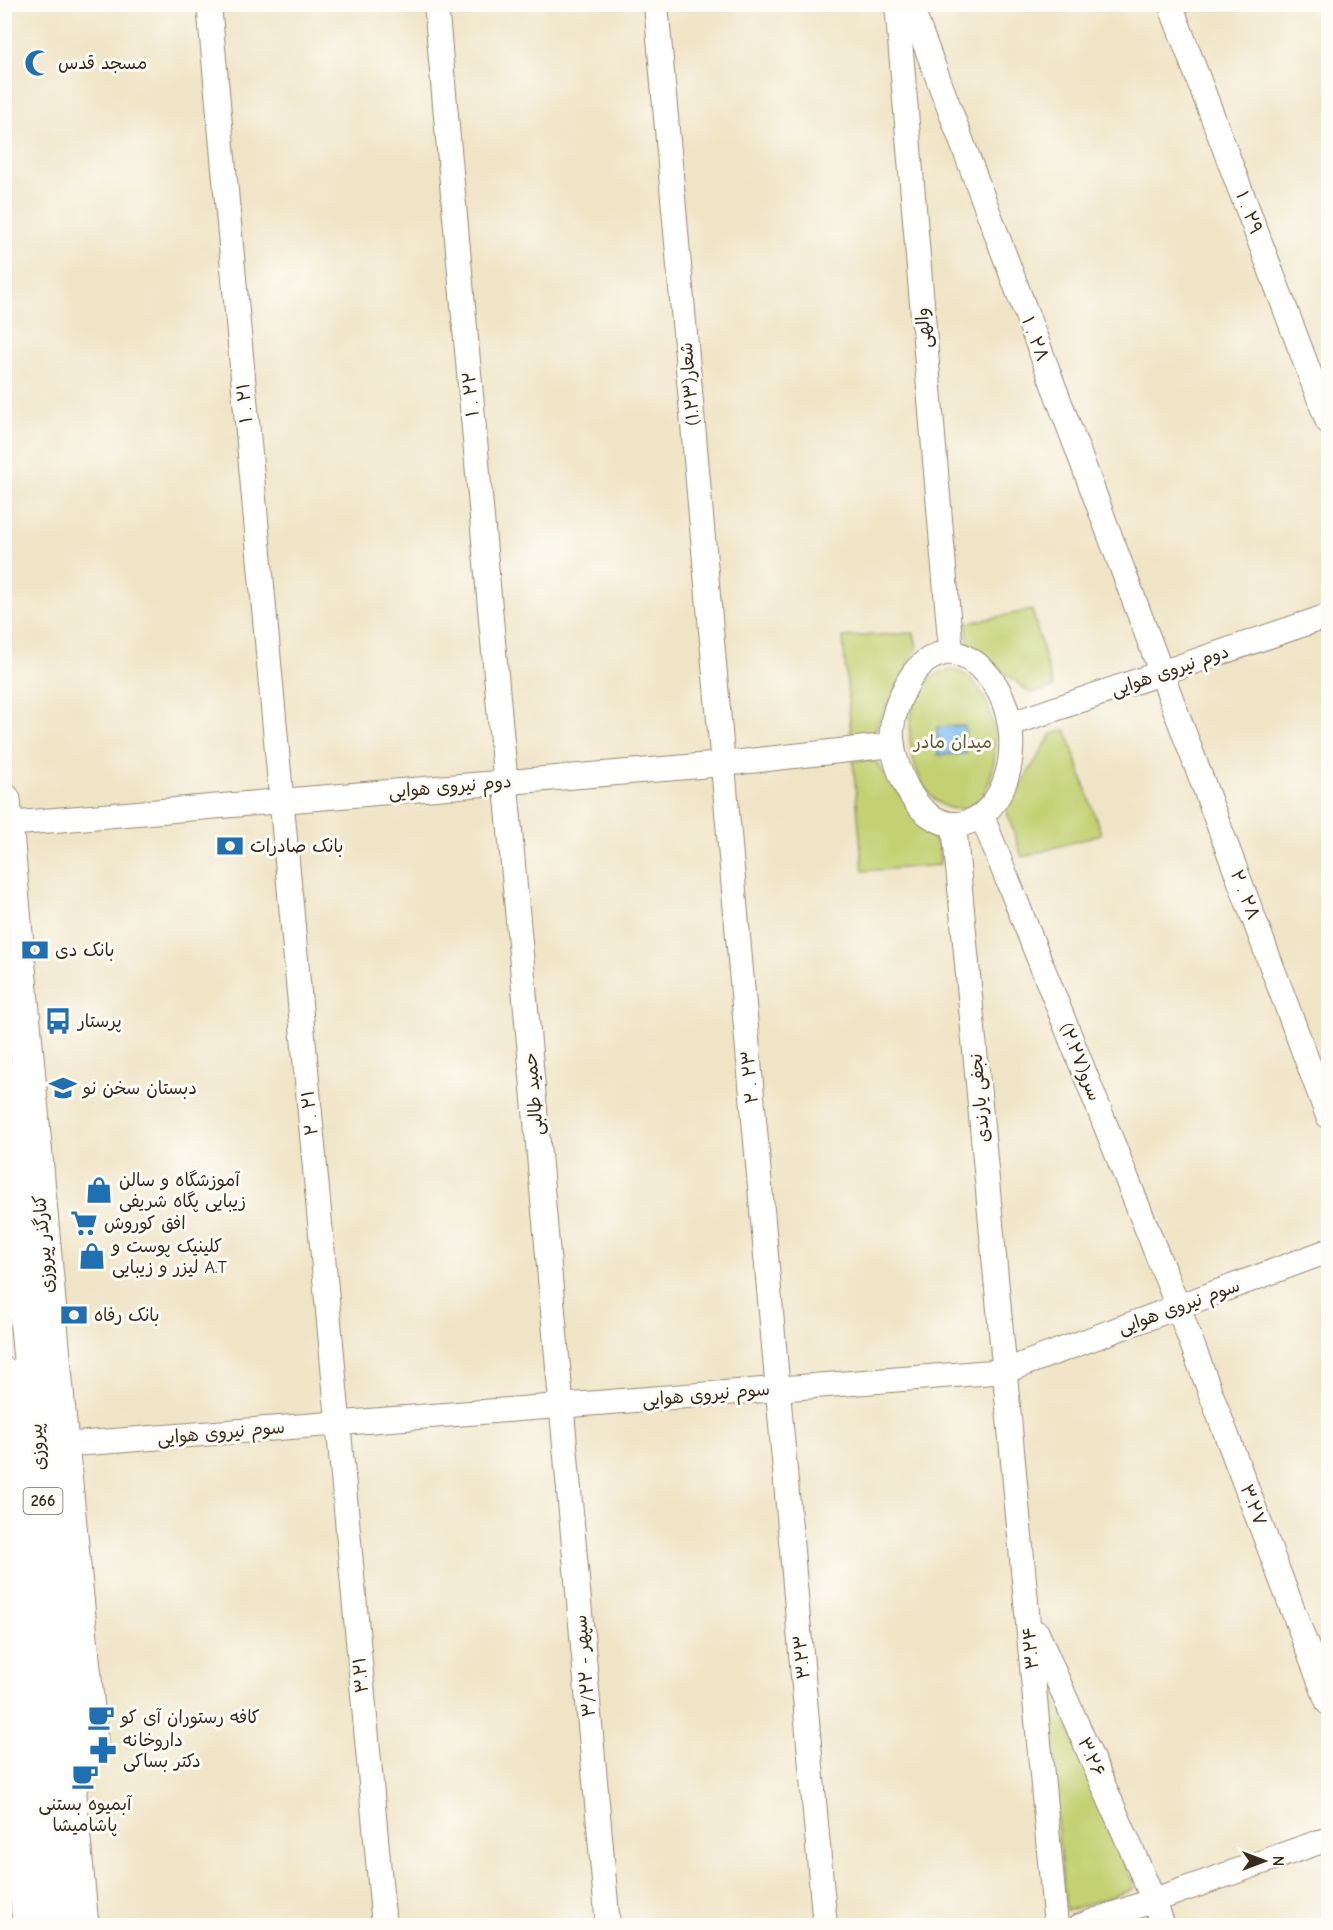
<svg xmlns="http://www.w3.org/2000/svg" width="1333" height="1930" font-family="'Comic Neue','Playpen Sans Arabic',sans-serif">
	<rect width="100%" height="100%" fill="#fdfcf7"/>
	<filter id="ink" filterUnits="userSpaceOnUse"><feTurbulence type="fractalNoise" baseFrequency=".0167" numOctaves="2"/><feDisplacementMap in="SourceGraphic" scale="12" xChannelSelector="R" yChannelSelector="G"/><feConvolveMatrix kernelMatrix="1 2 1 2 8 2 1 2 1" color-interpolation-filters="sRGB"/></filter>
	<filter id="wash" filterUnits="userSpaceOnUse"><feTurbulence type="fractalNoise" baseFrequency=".008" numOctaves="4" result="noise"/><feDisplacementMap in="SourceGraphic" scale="24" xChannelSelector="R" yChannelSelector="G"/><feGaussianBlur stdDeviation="1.35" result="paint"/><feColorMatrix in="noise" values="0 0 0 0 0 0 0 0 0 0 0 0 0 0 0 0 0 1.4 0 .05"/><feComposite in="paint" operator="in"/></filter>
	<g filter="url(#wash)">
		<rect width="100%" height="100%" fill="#f0e4c6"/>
		<g fill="#c3d173" stroke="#7f7e48" stroke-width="1.5">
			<polygon points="1032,610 1053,688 1030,693 968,642 966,623"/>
			<polygon points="914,633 917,648 873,733 851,734 843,637"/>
			<path d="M953,670C1007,682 1009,810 957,809C905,808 886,676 953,670Z"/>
			<polygon points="1066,730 1101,834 1022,857 1006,809 1052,734"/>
			<polygon points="853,761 875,761 939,847 940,865 863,871"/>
			<polygon points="1040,1661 1135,1889 1066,1911"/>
		</g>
		<polygon fill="#7fbcf2" stroke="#5d7388" stroke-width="1.5" points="965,726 966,754 938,755 937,727"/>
	</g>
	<g filter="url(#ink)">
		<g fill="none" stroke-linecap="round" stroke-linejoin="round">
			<defs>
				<g id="street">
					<polyline points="209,4 384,1926"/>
					<polyline points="436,4 608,1926"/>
					<polyline points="656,4 825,1926"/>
					<polyline points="897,4 951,652"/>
					<polyline points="910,4 1328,1116"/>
					<polyline points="1170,4 1328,422"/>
					<path d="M951,652C1005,665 1023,736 1004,784C991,815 962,838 929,815C907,800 890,755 892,729C893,714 899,699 906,686C915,667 930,654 951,652Z"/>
					<polyline points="1011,724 1328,616"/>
					<polyline points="982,816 1178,1307 1328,1703"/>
					<polyline points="7,824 723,764 893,745"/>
					<polyline points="954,824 1056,1926"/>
					<polyline points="62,1445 1005,1371 1328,1251"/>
					<polyline points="1037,1633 1154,1901 1163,1926"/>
					<polyline points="1080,1926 1328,1839"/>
				</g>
				<g id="secondary">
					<polyline points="4,800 58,1402 91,1740 69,1790"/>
					<polyline points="4,1624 29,1926"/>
				</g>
				<g id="primary">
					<polyline points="4,1076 82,1926"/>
					<polyline points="4,1374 40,1769 52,1926"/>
				</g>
			</defs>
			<use href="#street" stroke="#968772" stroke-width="26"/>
			<use href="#secondary" stroke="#968772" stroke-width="35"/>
			<use href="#primary" stroke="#968772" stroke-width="35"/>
			<use href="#street" stroke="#fff" stroke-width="24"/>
			<use href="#secondary" stroke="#fff" stroke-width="33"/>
			<use href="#primary" stroke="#fff" stroke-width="33"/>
		</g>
	</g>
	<defs>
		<symbol id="mosque-bare" viewBox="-9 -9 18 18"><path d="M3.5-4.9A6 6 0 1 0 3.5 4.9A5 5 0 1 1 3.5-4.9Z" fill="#1f6fb2" stroke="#fdfcf7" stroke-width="2.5" paint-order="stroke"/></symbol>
		<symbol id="bank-bare" viewBox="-9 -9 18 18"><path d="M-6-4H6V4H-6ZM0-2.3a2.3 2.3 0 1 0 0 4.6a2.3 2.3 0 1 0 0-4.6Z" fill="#1f6fb2" stroke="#fdfcf7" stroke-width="2.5" paint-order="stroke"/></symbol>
		<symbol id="bus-bare" viewBox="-9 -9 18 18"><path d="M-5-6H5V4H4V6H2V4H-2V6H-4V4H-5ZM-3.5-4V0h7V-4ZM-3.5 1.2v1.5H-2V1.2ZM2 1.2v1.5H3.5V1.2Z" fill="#1f6fb2" stroke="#fdfcf7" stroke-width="2.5" paint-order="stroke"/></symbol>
		<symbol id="school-bare" viewBox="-9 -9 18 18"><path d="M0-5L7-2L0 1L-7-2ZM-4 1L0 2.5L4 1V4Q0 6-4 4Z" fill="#1f6fb2" stroke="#fdfcf7" stroke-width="2.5" paint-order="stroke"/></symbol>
		<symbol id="shop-bare" viewBox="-9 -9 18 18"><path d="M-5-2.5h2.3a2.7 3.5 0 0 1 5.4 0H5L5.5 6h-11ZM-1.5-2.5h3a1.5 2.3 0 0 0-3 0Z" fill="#1f6fb2" stroke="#fdfcf7" stroke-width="2.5" paint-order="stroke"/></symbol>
		<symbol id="supermarket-bare" viewBox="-9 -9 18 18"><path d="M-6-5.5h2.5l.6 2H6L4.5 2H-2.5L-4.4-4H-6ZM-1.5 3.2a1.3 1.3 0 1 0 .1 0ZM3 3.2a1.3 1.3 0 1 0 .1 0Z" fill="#1f6fb2" stroke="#fdfcf7" stroke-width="2.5" paint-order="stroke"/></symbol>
		<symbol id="cafe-bare" viewBox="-9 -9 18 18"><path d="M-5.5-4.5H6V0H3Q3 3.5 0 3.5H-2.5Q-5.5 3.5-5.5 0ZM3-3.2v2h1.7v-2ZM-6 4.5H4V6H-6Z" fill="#1f6fb2" stroke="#fdfcf7" stroke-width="2.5" paint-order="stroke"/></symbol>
		<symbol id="pharmacy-bare" viewBox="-9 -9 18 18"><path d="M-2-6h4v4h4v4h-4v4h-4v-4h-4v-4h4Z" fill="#1f6fb2" stroke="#fdfcf7" stroke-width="2.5" paint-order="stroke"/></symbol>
	</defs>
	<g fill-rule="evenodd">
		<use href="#mosque-bare" x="19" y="44" width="38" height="38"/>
		<use href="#bank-bare" x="211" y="827" width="38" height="38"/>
		<use href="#bank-bare" x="16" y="931" width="38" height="38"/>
		<use href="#bus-bare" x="39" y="1002" width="38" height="38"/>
		<use href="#school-bare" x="44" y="1069" width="38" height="38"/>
		<use href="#shop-bare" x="80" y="1171" width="38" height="38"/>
		<use href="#supermarket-bare" x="65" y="1204" width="38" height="38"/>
		<use href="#shop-bare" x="73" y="1237" width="38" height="38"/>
		<use href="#bank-bare" x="55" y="1296" width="38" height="38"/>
		<use href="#cafe-bare" x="82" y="1698" width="38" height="38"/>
		<use href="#pharmacy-bare" x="84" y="1731" width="38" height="38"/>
		<use href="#cafe-bare" x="66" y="1757" width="38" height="38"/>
	</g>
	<g text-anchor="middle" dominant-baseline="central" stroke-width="6" stroke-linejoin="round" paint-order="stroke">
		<rect fill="#fdfcf7" stroke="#75695f" stroke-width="1.5" x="23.5" y="1488" width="39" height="26" rx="4.5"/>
		<g font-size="16" font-weight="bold" fill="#3b2a1e">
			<text x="43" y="1501">266</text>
		</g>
		<g font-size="18" fill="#3b2a1e" stroke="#fdfcf7" text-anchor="start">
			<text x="58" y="63">مسجد قدس</text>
			<text x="250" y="846">بانک صادرات</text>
			<text x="55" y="950">بانک دی</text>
			<text x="78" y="1021">پرستار</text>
			<text x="83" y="1088">دبستان سخن نو</text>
			<text x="119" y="1180">آموزشگاه و سالن<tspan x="119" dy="21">زیبایی پگاه شریفی</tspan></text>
			<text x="104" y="1223">افق کوروش</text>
			<text x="112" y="1246">کلینیک پوست و<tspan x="112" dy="21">لیزر و زیبایی A.T</tspan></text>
			<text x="94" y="1315">بانک رفاه</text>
			<text x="121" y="1717">کافه رستوران آی کو</text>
			<text x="123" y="1740">داروخانه<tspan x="123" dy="21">دکتر بساکی</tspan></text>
			<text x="85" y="1804" text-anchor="middle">آبمیوه بستنی<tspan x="85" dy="21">پاشامیشا</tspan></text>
		</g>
		<g font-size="18" fill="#3b2a1e" stroke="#fdfcf7">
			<text transform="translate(1249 213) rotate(69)">۱ . ۲۹</text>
			<text transform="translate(924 328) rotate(-95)">والهی</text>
			<text transform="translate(1035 339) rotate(69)">۱ . ۲۸</text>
			<text transform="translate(690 384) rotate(-95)">شعار(۱.۲۳)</text>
			<text transform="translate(471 394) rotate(-95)">۱ . ۲۲</text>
			<text transform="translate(245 403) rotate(-95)">۱ . ۲۱</text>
			<text transform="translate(1170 671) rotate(-19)">دوم نیروی هوایی</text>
			<text transform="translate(450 787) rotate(-5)">دوم نیروی هوایی</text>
			<text transform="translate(1245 895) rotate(69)">۲ . ۲۸</text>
			<text transform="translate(1080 1062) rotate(68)">سرو(۲.۲۷)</text>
			<text transform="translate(750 1077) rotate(-95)">۲ . ۲۳</text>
			<text transform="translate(534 1094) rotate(-95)">حمید طالبی</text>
			<text transform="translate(980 1098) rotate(-95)">نجفی یارندی</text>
			<text transform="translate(310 1113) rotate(-95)">۲ . ۲۱</text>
			<text transform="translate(44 1244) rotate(-95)">کنارگذر پیروزی</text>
			<text transform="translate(1179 1307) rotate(-20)">سوم نیروی هوایی</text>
			<text transform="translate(706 1395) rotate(-5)">سوم نیروی هوایی</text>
			<text transform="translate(221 1433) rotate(-5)">سوم نیروی هوایی</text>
			<text transform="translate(38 1447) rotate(-95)">پیروزی</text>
			<text transform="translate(1253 1505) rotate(69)">۳.۲۷</text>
			<text transform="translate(1031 1648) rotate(-95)">۳.۲۴</text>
			<text transform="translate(802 1657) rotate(-95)">۳.۲۳</text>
			<text transform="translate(585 1666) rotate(-95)">سپهر - ۳/۲۲</text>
			<text transform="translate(361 1675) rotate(-95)">۳.۲۱</text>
			<text transform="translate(1091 1757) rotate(66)">۳.۲۶</text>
		</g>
		<g font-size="18" fill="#645c38" stroke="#fdfcf7">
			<text x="953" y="742">میدان مادر</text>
		</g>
	</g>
	<rect width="1333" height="1930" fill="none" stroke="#fdfcf7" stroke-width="24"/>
	<g transform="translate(1264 1861) rotate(90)" stroke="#fdfcf7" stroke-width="4.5" paint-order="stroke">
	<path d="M0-4.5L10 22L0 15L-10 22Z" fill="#3b2a1e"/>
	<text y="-9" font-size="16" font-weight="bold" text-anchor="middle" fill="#3b2a1e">N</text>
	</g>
</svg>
